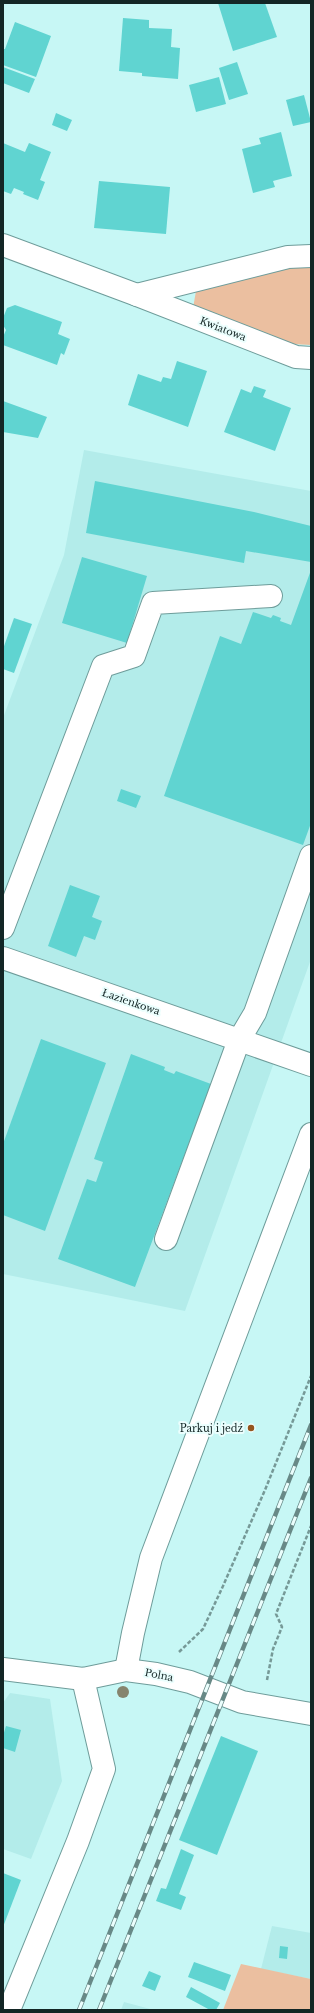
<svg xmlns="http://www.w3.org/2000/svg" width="314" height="2013" font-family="'Libre Baskerville',serif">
	<rect width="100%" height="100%" fill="#c7f7f5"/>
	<g fill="#b3ecea">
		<polygon points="84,450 311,491 311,959 185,1311 3,1274 3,718 64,555"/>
		<polygon points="10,1693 50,1699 62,1781 31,1859 3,1849 3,1703"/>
		<polygon points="272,1926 311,1933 311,1979 261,1969"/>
		<polygon points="124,2002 154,2010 121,2010"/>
	</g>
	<g fill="#ebbfa0">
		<polygon points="311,266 311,345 291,344 193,308 196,291 292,267"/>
		<polygon points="241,1964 311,1979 311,2010 223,2010"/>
	</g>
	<g fill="#60d4d1">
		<polygon points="218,3 265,3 277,37 233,51"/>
		<polygon points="123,18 149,20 149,28 172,29 171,47 180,48 178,79 142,76 142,73 119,71"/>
		<polygon points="15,22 51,36 36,77 3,65 3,49 5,49"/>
		<polygon points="237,62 248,94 229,100 219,68"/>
		<polygon points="3,67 35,79 29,93 3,83"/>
		<polygon points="219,77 226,104 196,112 189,85"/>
		<polygon points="304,95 311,122 293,126 286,100"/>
		<polygon points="56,113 72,120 67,131 52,125"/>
		<polygon points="281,132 292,176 273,181 275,187 253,193 242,149 261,144 259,138"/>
		<polygon points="3,143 25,152 29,143 51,152 40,180 45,182 38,200 23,194 24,192 14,188 11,194 3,191"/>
		<polygon points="99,181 170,187 166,234 94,228"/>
		<polygon points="15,305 62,322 58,334 70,339 64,355 61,353 57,365 3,345 3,337 6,330 3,325 3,318 7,308"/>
		<polygon points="177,361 207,371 188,427 128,405 138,374 161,382 163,377 171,379"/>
		<polygon points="254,386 266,390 263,397 291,408 275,451 224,432 241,389 251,393"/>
		<polygon points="3,401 47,417 38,438 3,432"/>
		<polygon points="95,481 254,512 311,526 311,562 246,551 244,563 86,533"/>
		<polygon points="82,557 147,576 127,643 62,623"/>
		<polygon points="311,570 311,823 303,845 164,796 220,636 241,644 253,612 271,618 273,615 281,618 280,621 291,625"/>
		<polygon points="14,618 32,624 14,673 3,669 3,649"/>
		<polygon points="121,789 141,796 136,808 117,801"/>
		<polygon points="70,885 100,896 92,917 102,921 95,940 84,936 76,957 48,946"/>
		<polygon points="41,1039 106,1063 45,1231 3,1215 3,1144"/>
		<polygon points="131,1054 165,1067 164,1070 174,1074 176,1071 211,1084 135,1287 58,1259 87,1179 96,1182 103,1162 94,1159"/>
		<polygon points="6,1726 21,1730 15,1752 3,1748 3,1736"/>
		<polygon points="221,1736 258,1751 217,1855 179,1840"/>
		<polygon points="181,1849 194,1855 179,1894 186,1897 181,1910 156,1901 161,1888 166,1889"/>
		<polygon points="3,1873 21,1880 3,1927"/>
		<polygon points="280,1946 288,1947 287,1959 279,1958"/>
		<polygon points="194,1962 231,1975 225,1991 188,1977"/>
		<polygon points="149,1971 161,1976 155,1991 142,1986"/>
		<polygon points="191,1987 220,2003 216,2010 210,2010 186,1997"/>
	</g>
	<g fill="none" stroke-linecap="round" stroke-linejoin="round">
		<defs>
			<g id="minor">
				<polyline points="3,245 137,295 296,357 311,358"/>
				<polyline points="137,295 288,257 311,256"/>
				<polyline points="3,928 103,666 134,656 153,603 271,596"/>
				<polyline points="3,958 311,1065"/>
				<polyline points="166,1239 239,1040 255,1013 311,856"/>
				<polyline points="3,1669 83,1679 126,1670 156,1674 190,1682 242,1702 311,1714"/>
				<polyline points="126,1670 133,1633 151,1558 311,1134"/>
				<polyline points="9,2010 78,1841 104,1769 83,1679"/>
			</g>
		</defs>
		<use href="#minor" stroke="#6e9c9a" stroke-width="24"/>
		<g stroke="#769997" stroke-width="2.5" stroke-dasharray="4 2" stroke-linecap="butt">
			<polyline points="179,1652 203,1629 223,1586 265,1490 311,1376"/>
			<polyline points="267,1680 273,1649 282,1627 276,1614 311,1526"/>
		</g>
		<use href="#minor" stroke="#fff" stroke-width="22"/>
		<defs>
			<g id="rail">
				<polyline points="79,2010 311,1425"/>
				<polyline points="99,2010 311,1478"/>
			</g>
		</defs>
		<use href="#rail" stroke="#688987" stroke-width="4.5"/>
		<use href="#rail" stroke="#ebfefd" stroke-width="3" stroke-dasharray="9" stroke-linecap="butt"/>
	</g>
	<circle fill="#86846e" cx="123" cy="1692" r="6"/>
	<circle fill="#95551e" stroke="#ebfefd" stroke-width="1.5" cx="251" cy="1428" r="4"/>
	<g text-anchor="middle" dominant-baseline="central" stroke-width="4" stroke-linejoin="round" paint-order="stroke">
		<g font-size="10" fill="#132625" stroke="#ebfefd">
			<text transform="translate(223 329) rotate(21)">Kwiatowa</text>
			<text transform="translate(131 1002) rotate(19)">Łazienkowa</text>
			<text transform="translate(159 1675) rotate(11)">Polna</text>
		</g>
		<g font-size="10" fill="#132625" stroke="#ebfefd" text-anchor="end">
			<text x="243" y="1428">Parkuj i jedź</text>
		</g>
	</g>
	<rect width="314" height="2013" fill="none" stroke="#132625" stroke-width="8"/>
</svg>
